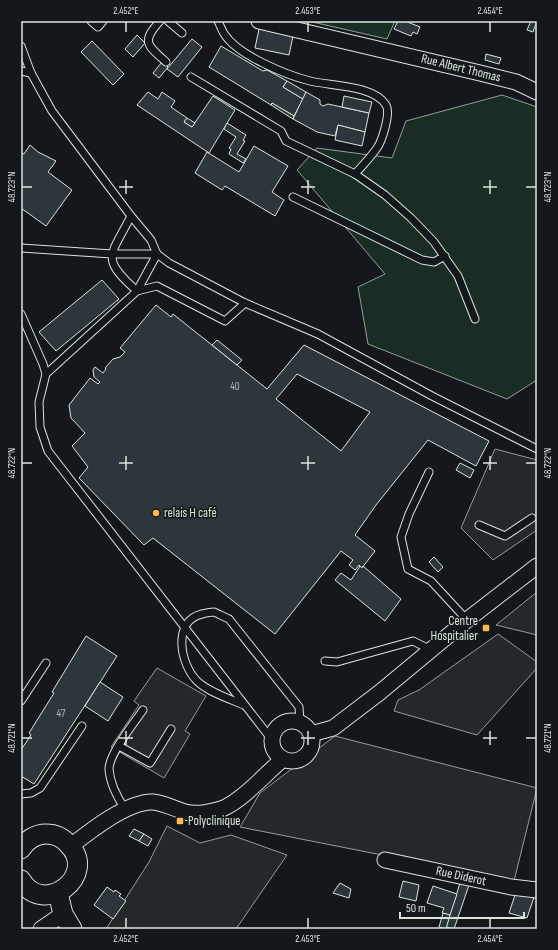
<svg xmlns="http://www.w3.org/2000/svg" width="558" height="950" font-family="'Sofia Sans Condensed',sans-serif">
	<rect width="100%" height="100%" fill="#14181c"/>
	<g fill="#1a2d24" stroke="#939e99">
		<polygon points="308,21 395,21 387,39"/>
		<polygon points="502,95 537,107 537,380 507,399 368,344 358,287 385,274 297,170 317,148 392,158 406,121"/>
	</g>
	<g fill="#24282b" stroke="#939e99">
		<polygon points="495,449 537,460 537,530 493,560 461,528"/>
		<polygon points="537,592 537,635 496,625"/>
		<polygon points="498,634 537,662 537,668 477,735 394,711 398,700 419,690"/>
		<polygon points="157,668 206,696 185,731 190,734 164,778 111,747 139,705 134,701"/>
		<polygon points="335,736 537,788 514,881 240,827 260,793"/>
		<polygon points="167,826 200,843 231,835 287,855 236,929 106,929 149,862"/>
	</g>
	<g fill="#2c363c" stroke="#d8e6dc" fill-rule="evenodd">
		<polygon points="398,21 405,21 420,27 417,34 413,32 411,36 394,29"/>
		<polygon points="531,21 537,21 533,32 527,30"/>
		<polygon points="259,29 293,36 289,55 255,48"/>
		<polygon points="137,35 145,43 133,57 125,49"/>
		<polygon points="192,39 202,47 178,77 167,69"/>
		<polygon points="92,41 124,74 113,85 81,52"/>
		<polygon points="221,46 263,71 267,70 287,81 283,87 303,99 294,116 272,103 271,105 209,67"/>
		<polygon points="486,54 501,58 499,64 485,60"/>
		<polygon points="162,62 168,67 159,78 153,73"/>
		<polygon points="287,81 306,92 303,99 283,87"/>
		<polygon points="148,92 158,99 162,92 175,101 171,107 187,118 184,122 192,127 213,96 235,110 209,153 137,105"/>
		<polygon points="306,92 320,100 320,104 323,106 328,104 369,113 365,132 338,125 335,136 317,132 293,119"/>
		<polygon points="344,96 372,102 369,113 342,107"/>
		<polygon points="272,103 294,116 293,119 271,105"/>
		<polygon points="187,118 195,123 192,127 184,122"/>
		<polygon points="227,123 246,135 243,140 245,141 237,154 246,159 243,163 229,154 231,149 229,148 236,137 224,129"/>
		<polygon points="338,125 365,132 362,146 335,140"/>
		<polygon points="30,145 38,152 56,161 48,172 72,190 46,226 21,208 21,152 24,154"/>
		<polygon points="254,146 288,166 272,192 284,200 275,216 225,186 222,190 195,173 207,152 239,172"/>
		<polygon points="102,280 119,299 56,351 39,332"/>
		<path d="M156,305L171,317L173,314L267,389L304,345L489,441L476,466L428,440L376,505L355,535L375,551L362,568L359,565L355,570L349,565L353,560L341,551L275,634L153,538L144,545L79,478L88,467L72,446L85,433L71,418L69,405L90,378L98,384L100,382L94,377L93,370L95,367L103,373L106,369L105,368L113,359L120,357L125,352L120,348ZM297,374L370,412L341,451L276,399Z"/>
		<polygon points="217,340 242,360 237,365 212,345"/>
		<polygon points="460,463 474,470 470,478 456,470"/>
		<polygon points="434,557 443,567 438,572 429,562"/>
		<polygon points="360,566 362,568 363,566 401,599 385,621 335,580 341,573 351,580"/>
		<polygon points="86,636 117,656 34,784 21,776 21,750 31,735 29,733 54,693 52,692"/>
		<polygon points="100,682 123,697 108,721 85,706"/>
		<polygon points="134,829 144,834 139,841 129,836"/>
		<polygon points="144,834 152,839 148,846 139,841"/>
		<polygon points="461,880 470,882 454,929 446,927"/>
		<polygon points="403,881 419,885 416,901 399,897"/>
		<polygon points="340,883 351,889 349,898 333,893"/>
		<polygon points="433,886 457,894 450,915 442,913 444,908 427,903"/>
		<polygon points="107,887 114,892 115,890 121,894 119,896 126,901 113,919 94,905"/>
		<polygon points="516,892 534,897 527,918 509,913"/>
		<polygon points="443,913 450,915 446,929 439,927"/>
	</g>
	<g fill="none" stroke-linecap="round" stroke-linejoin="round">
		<defs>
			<g id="service">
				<polyline points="91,21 98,27 103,21"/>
				<path d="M160,21C141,42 147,45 166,62"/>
				<polyline points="168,21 182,33"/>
				<path d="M218,21C220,25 222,31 225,35C238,55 286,75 310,81C331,86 374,85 386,105C391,113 382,141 377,148C370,158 362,166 355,174"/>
				<polyline points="21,46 31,73 52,111 131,216 151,240 157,254 169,263 245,303 318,334 432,396 537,449"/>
				<polyline points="21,71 31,73"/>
				<polyline points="191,77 281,131 286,141 355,174 385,195 411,218 434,242 458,276 475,319"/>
				<polyline points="293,197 422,260 434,262 445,256"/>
				<path d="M131,216C110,257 100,258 137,291"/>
				<polyline points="21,248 112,254 157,254"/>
				<polyline points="137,291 157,286 225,321 245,303"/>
				<polyline points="21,314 43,364 46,374 39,402 40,427 48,451 272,740"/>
				<polyline points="46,374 137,291 157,254"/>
				<polyline points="429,472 409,514 401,537 408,569 431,581 467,620"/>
				<polyline points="479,525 505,536 532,518"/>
				<polyline points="325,661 337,662 413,641 431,650"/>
				<polyline points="21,701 46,663"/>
				<path d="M244,705C230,699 208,692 197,681C180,664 172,621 202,614C206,613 211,612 214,612C219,614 224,617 229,619L299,707L300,723"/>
				<polyline points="119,746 150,763 171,729"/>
				<polyline points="21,794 31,793 40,788 82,726"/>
				<path d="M125,809C117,797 110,784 109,769C109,754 134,723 143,710"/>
			</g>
			<g id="minor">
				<polyline points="259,21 480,73 516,82 537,92"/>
				<circle cx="292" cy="741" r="20"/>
				<polyline points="311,734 333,728 379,693 467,620 537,566"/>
				<path d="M71,846C90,831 128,801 153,802C164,803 175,809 185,812C196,815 214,812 224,808C245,798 265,774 283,759"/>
				<polyline points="385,860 511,887 537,890"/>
				<polyline points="41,929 63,914"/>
			</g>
			<g id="tertiary">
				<path d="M21,849C26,840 36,834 46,834C55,834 63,838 68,844C100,875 43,918 21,880"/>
				<polyline points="58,893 63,914 72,929"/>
			</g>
		</defs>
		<use href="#service" stroke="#d8e6dc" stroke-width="9"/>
		<use href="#minor" stroke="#d8e6dc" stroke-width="17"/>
		<use href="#tertiary" stroke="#d8e6dc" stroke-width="21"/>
		<use href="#service" stroke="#14181c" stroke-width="7"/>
		<use href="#minor" stroke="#14181c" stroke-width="15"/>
		<use href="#tertiary" stroke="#14181c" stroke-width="19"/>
	</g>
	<path fill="none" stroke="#d8e6dc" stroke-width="1.5" d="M126,22V32M308,22V32M490,22V32M126,180V194M308,180V194M490,180V194M22,187H32M119,187H133M301,187H315M483,187H497M526,187H536M126,456V470M308,456V470M490,456V470M22,463H32M119,463H133M301,463H315M483,463H497M526,463H536M126,731V745M308,731V745M490,731V745M22,738H32M119,738H133M301,738H315M483,738H497M526,738H536M126,918V928M308,918V928M490,918V928"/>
	<g fill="#ffb74d" stroke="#14181c" stroke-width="1.5">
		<circle cx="156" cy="513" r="4"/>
		<rect x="482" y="624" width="8" height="8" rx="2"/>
		<rect x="176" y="817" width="8" height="8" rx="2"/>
	</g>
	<g text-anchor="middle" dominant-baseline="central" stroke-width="3" stroke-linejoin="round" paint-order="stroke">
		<g font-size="11" fill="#adbab4">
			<text x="235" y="386">40</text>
			<text x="61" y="713">47</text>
		</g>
		<g font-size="13" fill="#d8e6dc" stroke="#14181c">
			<text transform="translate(461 68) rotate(14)">Rue Albert Thomas</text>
			<text transform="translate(461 876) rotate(12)">Rue Diderot</text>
		</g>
		<g font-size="13" fill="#d8e6dc" stroke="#14181c" text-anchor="start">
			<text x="164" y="513">relais H café</text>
			<text x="478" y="621" text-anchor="end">Centre<tspan x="478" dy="15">Hospitalier</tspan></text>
			<text x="188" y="821">Polyclinique</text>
		</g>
	</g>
	<rect width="558" height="950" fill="none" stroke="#14181c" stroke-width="44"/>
	<path d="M400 912v6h124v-6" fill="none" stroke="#d8e6dc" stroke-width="2"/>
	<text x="406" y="912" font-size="12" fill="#d8e6dc" stroke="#14181c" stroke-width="3" paint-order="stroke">50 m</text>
	<rect x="22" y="22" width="514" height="906" fill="none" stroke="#d8e6dc" stroke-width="1.5"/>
	<g font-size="10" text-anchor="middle" fill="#d8e6dc">
		<text x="126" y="14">2.452°E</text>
		<text x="308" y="14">2.453°E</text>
		<text x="490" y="14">2.454°E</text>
		<text transform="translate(11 187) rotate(-90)" y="4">48.723°N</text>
		<text transform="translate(547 187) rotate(-90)" y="4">48.723°N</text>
		<text transform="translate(11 463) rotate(-90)" y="4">48.722°N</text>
		<text transform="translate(547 463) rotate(-90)" y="4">48.722°N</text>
		<text transform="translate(11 738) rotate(-90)" y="4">48.721°N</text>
		<text transform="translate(547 738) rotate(-90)" y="4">48.721°N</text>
		<text x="126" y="942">2.452°E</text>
		<text x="308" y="942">2.453°E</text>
		<text x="490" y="942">2.454°E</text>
	</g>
</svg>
